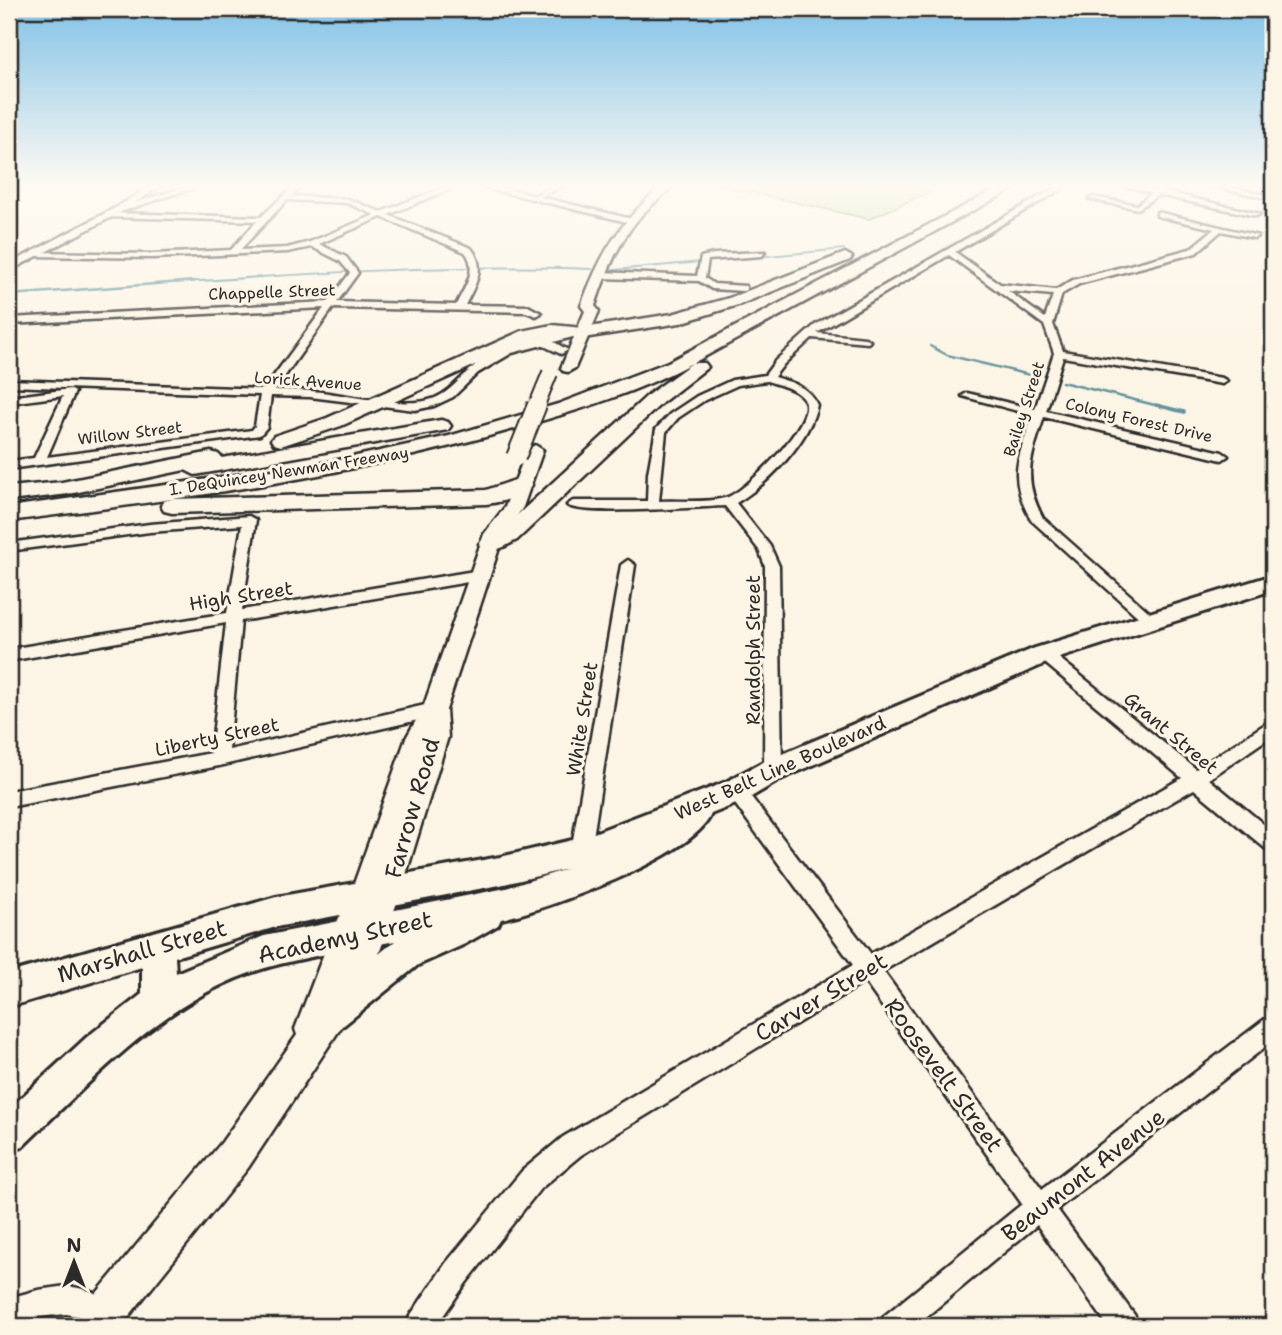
<svg xmlns="http://www.w3.org/2000/svg" width="1282" height="1335" font-family="'Shantell Sans',sans-serif">
	<rect width="100%" height="100%" fill="#fcf5e5"/>
	<filter id="ink" filterUnits="userSpaceOnUse"><feTurbulence type="fractalNoise" baseFrequency=".0143" numOctaves="2"/><feDisplacementMap in="SourceGraphic" scale="14" xChannelSelector="R" yChannelSelector="G"/><feConvolveMatrix kernelMatrix="1 2 1 2 8 2 1 2 1" color-interpolation-filters="sRGB"/></filter>
	<g filter="url(#ink)">
		<polygon fill="#c1e19a" stroke="#768662" stroke-width="2" points="714,184 947,184 869,219"/>
		<g fill="none" stroke-linecap="round" stroke-linejoin="round">
			<g stroke="#63939b" stroke-width="2">
				<polyline points="614,270 844,249"/>
				<path d="M172,283C312,273 452,264 592,269"/>
			</g>
			<g stroke="#63939b" stroke-width="2.5">
				<polyline points="9,295 195,281"/>
				<polyline points="930,346 947,355 1034,376"/>
				<polyline points="1062,382 1163,407"/>
			</g>
			<polyline stroke="#63939b" stroke-width="3.5" points="1156,405 1184,412"/>
			<defs>
				<g id="minor">
					<polygon points="13,184 21,184 9,191 9,186"/>
					<polygon points="194,184 205,184 123,211 116,209"/>
					<path d="M296,184H303L291,196L348,199L381,212L452,184H462L388,215L471,248C487,268 475,285 465,305L528,306L541,313L536,316L526,312L333,308L275,390C287,390 300,390 312,391C345,394 406,410 435,398C453,391 464,372 481,361C498,350 571,322 588,333L512,353L478,373L453,397L434,406L415,410L310,397L271,396L267,427L260,435L9,469V461L34,458L63,396L9,403V397L70,389L75,392L47,457L252,430L255,426L260,395L9,386V380L264,389L324,308L9,324V318L328,302L350,273L340,261L312,247L287,252L152,258L35,256L31,254L35,252L152,254L231,250L257,221L108,217L104,215L108,213L261,217ZM287,200L347,203L375,215L310,242L287,248L240,250ZM381,217L465,252C479,269 464,288 456,305L337,302L358,273L346,257L319,244Z"/>
					<polygon points="558,184 567,184 537,198 531,197"/>
					<path d="M1062,184H1070L955,252L1000,284L1056,290L1073,280L1190,249L1214,229L1157,216V212L1258,236L1254,238L1221,231L1196,253L1079,284L1062,294L1053,324L1063,351L1222,378L1227,381L1222,384L1063,357L1046,411L1222,452L1228,456L1222,460L1044,417C1031,458 1021,477 1043,518L1157,619L1150,624L1145,623L1031,520C1007,475 1018,460 1033,415L962,396L967,393L1035,409L1054,353L1044,325L949,255L817,333L865,338L870,341L868,343L812,338L784,364L774,377C792,382 809,387 817,405C809,442 768,484 736,503L770,546L779,566L782,770L779,775L773,777L767,775L764,770L765,566L759,550L725,506C700,507 580,516 567,505L573,501H647L648,473L656,429L670,414L697,396L732,380L765,375L776,360L815,325ZM1008,291L1053,295L1045,318ZM767,381C779,385 799,389 805,401C816,422 744,494 725,498C705,503 680,500 659,501L666,432L678,418L705,400L738,385Z"/>
					<polygon points="1117,184 1156,190 1161,187 1164,189 1162,191 1260,214 1256,216 1158,195 1138,209 1089,199 1093,197 1137,205 1152,193"/>
					<polygon points="1204,184 1218,184 1265,195 1262,197"/>
					<polygon points="765,252 762,256 708,260 705,278 714,284 746,286 746,290 743,291 712,289 699,281 600,278 596,275 600,272 697,276 701,257 714,254"/>
					<polygon points="249,516 256,520 242,610 480,570 487,575 480,580 241,621 229,750 434,703 440,705 442,710 440,715 219,766 9,807 9,791 211,753 226,623 9,661 9,649 227,613 242,525 150,532 9,551 9,543 150,524"/>
					<polygon points="628,560 635,565 590,857 587,863 580,866 573,863 570,857 621,565"/>
					<polygon points="1044,648 1049,650 1196,769 1273,719 1273,735 1209,779 1273,832 1273,852 1266,849 1194,789 883,971 1042,1189 1265,1019 1273,1016 1273,1041 1057,1209 1135,1316 1139,1326 1108,1326 1037,1225 915,1326 880,1326 884,1316 1022,1204 865,982 581,1155 540,1189 466,1283 436,1326 406,1326 410,1316 446,1263 522,1171 563,1137 853,965 730,797 727,791 730,785 736,783 742,785 871,954 1182,778 1039,658 1036,654 1039,650"/>
					<path d="M66,1286C92,1289 120,1300 130,1326H97L84,1317L66,1314L38,1317L9,1326V1298L38,1290Z"/>
				</g>
				<g id="tertiary">
					<polygon points="153,184 163,184 123,211 9,271 9,264 117,207"/>
					<polygon points="470,184 486,184 636,220 631,223"/>
				</g>
				<g id="secondary">
					<path d="M664,184H675C664,196 650,205 639,218C618,243 605,275 595,306L599,311L575,368L568,372L563,371L561,368L585,311L581,306C601,252 620,222 664,184Z"/>
					<polygon points="547,338 568,350 561,354 544,346 531,346 524,342 531,338"/>
					<polygon points="535,445 543,450 523,507 503,536 446,710 448,737 401,891 367,988 248,1168 121,1326 75,1326 81,1312 222,1142 297,1035 295,1029 331,935 351,892 406,738 423,708 484,534 505,507 527,450"/>
				</g>
				<path id="primary" d="M1273,575V590L1053,660L783,778L746,800L711,814C695,856 546,910 501,919L498,925L465,944L418,965L344,1025L332,1030L320,1025L315,1013L320,1001L395,941C352,950 307,956 265,968C166,997 94,1079 22,1147L9,1153V1109L87,1037L142,994V967L9,1007V973L276,897L500,857L581,838L726,782L763,762L1035,648ZM567,869L506,888L264,936L176,973L175,957L276,927L500,885Z"/>
				<g id="motorway">
					<path d="M1006,184H1022L693,363H705L708,367L663,402L517,540C505,546 496,553 483,549L479,544L483,539L501,530L649,394L692,363C640,391 580,410 524,426C356,476 182,499 9,521V507L329,462L449,436L558,404L668,362Z"/>
					<polygon points="845,253 852,257 850,260 741,304 680,323 583,338 552,335 533,339 341,426 281,446 274,444 271,440 274,436 327,418 522,331 552,325 583,328 672,314 729,298"/>
					<polygon points="441,420 448,422 451,426 448,430 195,475 185,470 69,494 9,501 9,487 62,482 211,452 218,454 222,458"/>
					<path d="M521,478L529,480L532,485C522,498 502,502 486,504L172,513L164,511L161,506L164,501L172,499L486,490Z"/>
				</g>
			</defs>
			<use href="#minor" stroke="#2b2b2b" stroke-width="5"/>
			<use href="#tertiary" stroke="#2b2b2b" stroke-width="5"/>
			<use href="#secondary" stroke="#2b2b2b" stroke-width="5"/>
			<use href="#primary" stroke="#2b2b2b" stroke-width="6"/>
			<use href="#motorway" stroke="#2b2b2b" stroke-width="5"/>
			<use href="#minor" fill="#fcf5e5" fill-rule="evenodd"/>
			<use href="#tertiary" fill="#fcf5e5" fill-rule="evenodd"/>
			<use href="#secondary" fill="#fcf5e5" fill-rule="evenodd"/>
			<use href="#primary" fill="#fcf5e5" fill-rule="evenodd"/>
			<use href="#motorway" fill="#fcf5e5" fill-rule="evenodd"/>
			<defs>
				<polyline id="secondary-bridge-far1" points="536,407 550,373"/>
				<polyline id="secondary-bridge" points="516,457 537,405"/>
			</defs>
			<use href="#secondary-bridge-far1" stroke="#2b2b2b" stroke-width="18" stroke-linecap="butt"/>
			<use href="#secondary-bridge" stroke="#2b2b2b" stroke-width="22" stroke-linecap="butt"/>
			<use href="#secondary-bridge-far1" stroke="#fcf5e5" stroke-width="14"/>
			<use href="#secondary-bridge" stroke="#fcf5e5" stroke-width="18"/>
		</g>
	</g>
	<linearGradient id="sky" x2="0" y2="1"><stop stop-color="#82c2e7"/><stop offset="0.5" stop-color="#fefaf3"/><stop offset="1" stop-color="#fefaf3" stop-opacity="0"/></linearGradient>
	<rect width="1282" height="371" fill="url(#sky)"/>
	<g text-anchor="middle" dominant-baseline="central" stroke-width="6" stroke-linejoin="round" paint-order="stroke">
		<g font-size="16" fill="#2b2b2b" stroke="#fcf5e5">
			<text transform="translate(272 292) rotate(-2)">Chappelle Street</text>
			<text transform="translate(308 381) rotate(4)">Lorick Avenue</text>
			<text transform="translate(1024 409) rotate(-72)">Bailey Street</text>
			<text transform="translate(1139 420) rotate(13)">Colony Forest Drive</text>
			<text transform="translate(130 433) rotate(-7)">Willow Street</text>
			<text transform="translate(289 471) rotate(-9)">I. DeQuincey Newman Freeway</text>
		</g>
		<g font-size="19" fill="#2b2b2b" stroke="#fcf5e5">
			<text transform="translate(241 596) rotate(-9)">High Street</text>
			<text transform="translate(753 650) rotate(-90)">Randolph Street</text>
			<text transform="translate(582 719) rotate(-81)">White Street</text>
			<text transform="translate(1171 733) rotate(40)">Grant Street</text>
			<text transform="translate(217 737) rotate(-12)">Liberty Street</text>
			<text transform="translate(780 768) rotate(-24)">West Belt Line Boulevard</text>
		</g>
		<g font-size="23" fill="#2b2b2b" stroke="#fcf5e5">
			<text transform="translate(412 808) rotate(-74)">Farrow Road</text>
			<text transform="translate(345 937) rotate(-12)">Academy Street</text>
			<text transform="translate(142 951) rotate(-16)">Marshall Street</text>
			<text transform="translate(821 997) rotate(-31)">Carver Street</text>
			<text transform="translate(944 1075) rotate(54)">Roosevelt Street</text>
			<text transform="translate(1083 1175) rotate(-38)">Beaumont Avenue</text>
		</g>
	</g>
	<rect width="1282" height="1335" fill="none" stroke="#fcf5e5" stroke-width="35"/>
	<rect x="18" y="18" width="1247" height="1300" fill="none" stroke="#2b2b2b" stroke-width="2.5" filter="url(#ink)"/>
	<g transform="translate(74 1262)" stroke="#fcf5e5" stroke-width="5" paint-order="stroke">
	<path d="M0-5L12 26L0 18L-12 26Z" fill="#2b2b2b"/>
	<text y="-10" font-size="19" font-weight="bold" text-anchor="middle" fill="#2b2b2b">N</text>
	</g>
</svg>
